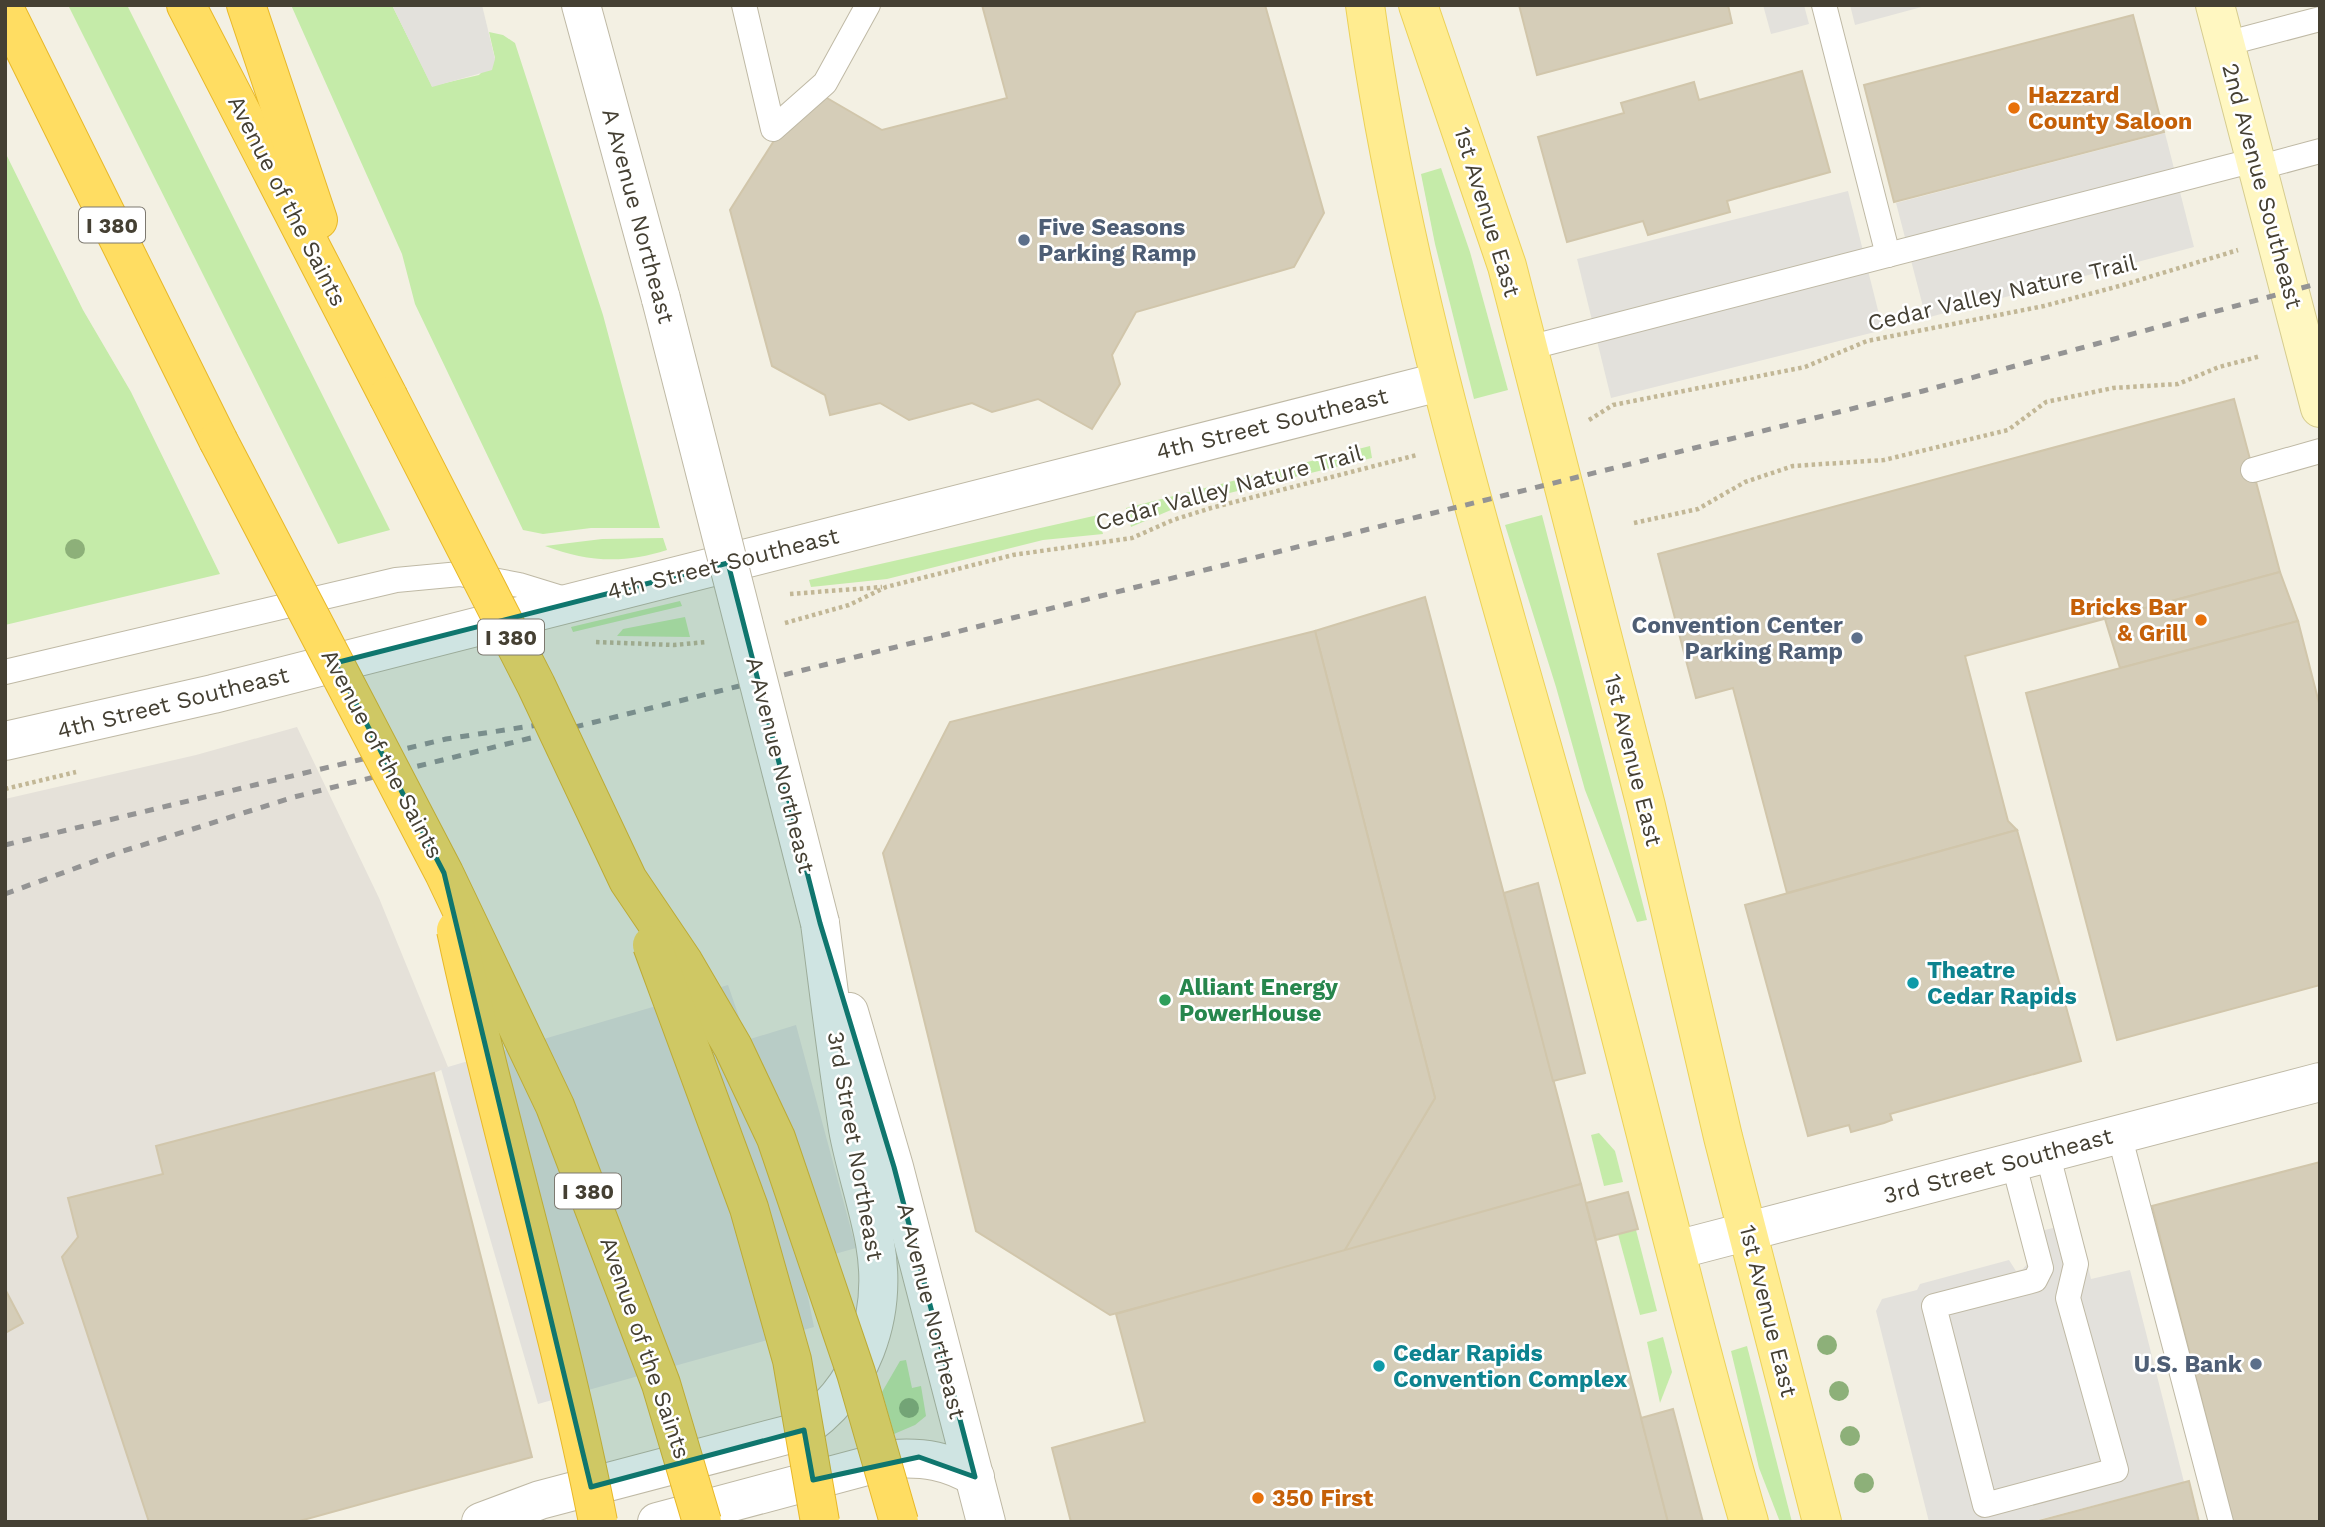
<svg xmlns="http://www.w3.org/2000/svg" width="2325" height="1527" font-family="'Work Sans',sans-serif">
	<rect width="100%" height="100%" fill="#f3f0e3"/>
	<polygon fill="#e5e1d9" points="297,727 379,898 448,1067 434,1073 296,1522 5,1522 5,799 196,755"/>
	<g fill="#c5eba9">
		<polygon points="68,5 127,5 390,530 338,544"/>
		<polygon points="291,5 392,5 432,86 479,75 495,58 489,32 503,35 515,43 603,315 660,528 591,528 543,534 523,530 415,304 402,254"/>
		<polygon points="5,152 83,310 131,392 220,574 5,625"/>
		<polygon points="1441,168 1470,252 1508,390 1474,399 1435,244 1421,174"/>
		<polygon points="1370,446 1372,458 1185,504 1131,527 1126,508"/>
		<polygon points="1098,515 1103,534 1043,540 887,579 811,587 809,580"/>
		<polygon points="1542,515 1647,920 1637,922 1585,790 1556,687 1505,525"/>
		<path d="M663,538L667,550C624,564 587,562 545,546L602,539Z"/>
		<polygon points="680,601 682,606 573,632 571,627"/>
		<polygon points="685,617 690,637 617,636 623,629"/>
		<polygon points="1599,1133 1615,1151 1623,1182 1604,1186 1591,1135"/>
		<polygon points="1636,1230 1657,1311 1640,1315 1618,1234"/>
		<polygon points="1663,1337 1672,1372 1660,1403 1647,1342"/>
		<polygon points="1747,1346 1792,1522 1780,1522 1759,1468 1731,1351"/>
		<polygon points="906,1360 912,1388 921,1386 926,1416 915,1425 894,1434 882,1392 900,1361"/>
	</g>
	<g fill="#e3e1dc">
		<polygon points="392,5 482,5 495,59 492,70 432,87"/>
		<polygon points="1763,5 1804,5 1809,24 1771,34"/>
		<polygon points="1850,5 1929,5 1855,25"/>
		<polygon points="2165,133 2194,247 1926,318 1896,203"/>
		<polygon points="1848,191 1883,330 1611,398 1577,259"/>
		<polygon points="728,985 747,1040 796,1025 856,1248 824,1257 809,1278 807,1292 814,1327 538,1404 441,1069"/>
		<polygon points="2077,1222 2091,1279 2130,1270 2184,1482 2030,1522 1929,1522 1876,1311 1882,1299 1917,1290 1920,1284 2009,1260 2016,1271 2023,1269 2028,1263 2021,1236"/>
	</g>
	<g fill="#d5cdb8" stroke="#d1c6ab" stroke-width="2">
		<polygon points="982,5 1265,5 1324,213 1294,267 1136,312 1112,355 1120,384 1092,429 1038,399 992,412 972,403 909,420 880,403 830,415 825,395 772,366 730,210 808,87 882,130 1007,98"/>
		<polygon points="1519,5 1728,5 1732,23 1537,75"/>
		<polygon points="2133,15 2164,132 1894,202 1864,85"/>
		<polygon points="1802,71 1830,172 1727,201 1730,212 1648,235 1643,221 1567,242 1538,137 1624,113 1621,103 1694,82 1699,100"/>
		<polygon points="2234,399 2280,572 1965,656 2008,821 2017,830 1787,893 1733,688 1696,698 1658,554"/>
		<polygon points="2280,572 2298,621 2120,668 2105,619"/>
		<polygon points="1425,597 1581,1184 1343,1253 1435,1098 1315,631"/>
		<polygon points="2298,621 2320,707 2320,985 2117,1040 2026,693"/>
		<polygon points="1315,631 1435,1098 1343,1253 1110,1315 976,1231 883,853 950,722"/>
		<polygon points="2017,830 2081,1061 1890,1114 1892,1120 1884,1123 1851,1132 1849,1125 1808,1136 1745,905"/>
		<polygon points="1538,883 1585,1073 1553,1081 1504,893"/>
		<polygon points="434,1073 532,1457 296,1522 149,1522 62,1257 78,1237 68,1198 163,1174 156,1146"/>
		<polygon points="2320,1162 2320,1522 2233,1522 2152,1206"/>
		<polygon points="1581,1184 1668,1522 1071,1522 1052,1448 1145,1422 1116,1314"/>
		<polygon points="1628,1192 1638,1229 1596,1240 1586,1203"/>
		<polygon points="5,1289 23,1323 5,1333"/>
		<polygon points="1673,1409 1703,1522 1668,1522 1641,1418"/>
		<polygon points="2189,1481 2199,1522 2035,1522"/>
	</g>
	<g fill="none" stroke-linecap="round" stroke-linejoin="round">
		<defs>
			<g id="service">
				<polyline points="744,5 773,129 825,83 868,5"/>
				<polyline points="1824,5 1888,255"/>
				<polyline points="2225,44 2320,19"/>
				<polyline points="2257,168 2320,151"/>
				<polyline points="1528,348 2255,160"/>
				<polyline points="2253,470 2320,451"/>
				<polyline points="5,672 396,580 460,574 519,585 571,601"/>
				<polyline points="2119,1134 2221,1522"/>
				<polyline points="2013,1161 2041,1268 2035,1280 1934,1306 1985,1505 2116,1470 2068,1298 2076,1264 2047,1152"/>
			</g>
			<polyline id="minor" points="5,741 213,694 1439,382"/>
			<g id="tertiary">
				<polyline points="581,5 661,299"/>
				<polyline points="849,1012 894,1167 986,1522"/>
				<polyline points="1676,1250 2320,1082"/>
				<path d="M481,1522L540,1500L798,1432C862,1391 888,1317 875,1243C868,1204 855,1167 848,1129C837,1061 829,992 820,923"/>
				<path d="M657,1522L893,1459C924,1457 948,1461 975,1477"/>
			</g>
			<polyline id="secondary" points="2215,5 2320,408"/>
			<g id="primary">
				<path d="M1365,5C1405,295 1494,572 1572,853C1634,1075 1684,1300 1749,1522"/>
				<polyline points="1418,5 1507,266 1646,806 1723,1137 1822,1522"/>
			</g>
			<g id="motorway">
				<polyline points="186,5 388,396"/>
				<polyline points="246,5 318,220"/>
				<polyline points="5,10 218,440"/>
			</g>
		</defs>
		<use href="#service" stroke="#bfb9a5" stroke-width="26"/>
		<use href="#minor" stroke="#bfb9a5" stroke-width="40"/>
		<use href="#tertiary" stroke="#bfb9a5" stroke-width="40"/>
		<use href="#secondary" stroke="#d6cc8f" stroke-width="40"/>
		<use href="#primary" stroke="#ecd158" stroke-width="40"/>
		<use href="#motorway" stroke="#e8b828" stroke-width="40"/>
		<g stroke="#c2b796" stroke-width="4.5" stroke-dasharray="3.5 3.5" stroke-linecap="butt">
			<polyline points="1589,420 1613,405 1805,367 1867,341 2044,306 2123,285 2238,250"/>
			<polyline points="1634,523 1698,509 1745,482 1793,466 1884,460 2008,430 2046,402 2113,388 2178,384 2219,367 2261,356"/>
			<polyline points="790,594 882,587"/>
			<polyline points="785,623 849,605 886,587 1013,555 1132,538 1173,520 1211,508 1417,455"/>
			<polyline points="596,642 674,645 706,642"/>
			<polyline points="5,789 76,772"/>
		</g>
		<use href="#service" stroke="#fff" stroke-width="24"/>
		<use href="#minor" stroke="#fff" stroke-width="38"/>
		<use href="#tertiary" stroke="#fff" stroke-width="38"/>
		<use href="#secondary" stroke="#fff7c1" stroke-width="38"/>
		<use href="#primary" stroke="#ffec90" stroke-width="38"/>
		<use href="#motorway" stroke="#ffdd62" stroke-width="38"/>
		<g stroke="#949494" stroke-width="5" stroke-dasharray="9 9" stroke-linecap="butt">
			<polyline points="5,845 446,739 557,722"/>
			<polyline points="5,894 117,853 294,797 1923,391 2320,283"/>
		</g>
		<defs>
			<polyline id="tertiary-bridge" points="661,299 820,923"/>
			<g id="motorway-bridge">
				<polyline points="388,396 536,685 628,880 684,963 733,1047 776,1138 856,1373 899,1522"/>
				<polyline points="218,440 444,873 555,1106 661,1384 702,1522"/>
				<path d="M456,930C498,1128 559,1322 598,1522"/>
				<polyline points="652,945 749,1208 792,1360 820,1522"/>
			</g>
		</defs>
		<use href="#tertiary-bridge" stroke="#bfb9a5" stroke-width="40" stroke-linecap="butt"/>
		<use href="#motorway-bridge" stroke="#e8b828" stroke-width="40" stroke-linecap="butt"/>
		<use href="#tertiary-bridge" stroke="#fff" stroke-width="38"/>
		<use href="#motorway-bridge" stroke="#ffdd62" stroke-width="38"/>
	</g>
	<g fill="#8db079">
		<circle cx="75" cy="549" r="10"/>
		<circle cx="1827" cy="1345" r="10"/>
		<circle cx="1839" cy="1391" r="10"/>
		<circle cx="909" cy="1408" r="10"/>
		<circle cx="1850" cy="1436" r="10"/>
		<circle cx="1864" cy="1483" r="10"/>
	</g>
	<path fill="#0f766e" fill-opacity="0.2" stroke="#0f766e" stroke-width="5" stroke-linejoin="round" d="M728,563L820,923L894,1167L975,1477L919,1457L813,1480L804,1430L591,1487L444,873L335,663Z"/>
	<g fill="#e8710a" stroke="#fff" stroke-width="2.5">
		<circle cx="2014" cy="108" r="7"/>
		<circle cx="2201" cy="620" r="7"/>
		<circle cx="1258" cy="1498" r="7"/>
	</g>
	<g fill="#5c6f8a" stroke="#fff" stroke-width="2.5">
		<circle cx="1024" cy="240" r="7"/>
		<circle cx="1857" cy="638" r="7"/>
		<circle cx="2256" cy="1364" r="7"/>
	</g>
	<g fill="#0f9aa8" stroke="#fff" stroke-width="2.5">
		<circle cx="1913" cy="983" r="7"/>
		<circle cx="1379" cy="1366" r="7"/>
	</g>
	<circle fill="#2e9e5b" stroke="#fff" stroke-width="2.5" cx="1165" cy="1000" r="7"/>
	<g text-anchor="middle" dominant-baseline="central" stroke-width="5" stroke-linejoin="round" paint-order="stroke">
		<g fill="#fff" stroke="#7d7970" stroke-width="2">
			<rect x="79" y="207.5" width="66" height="35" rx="5"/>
			<rect x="478" y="619.5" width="66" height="35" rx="5"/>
			<rect x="555" y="1173.5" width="66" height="35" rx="5"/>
		</g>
		<g font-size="21" font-weight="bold" fill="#454033">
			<text x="112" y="225">I 380</text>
			<text x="511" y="637">I 380</text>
			<text x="588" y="1191">I 380</text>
		</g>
		<g font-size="23" font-weight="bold" fill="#c56008" stroke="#fff" text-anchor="start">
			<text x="2028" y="95">Hazzard<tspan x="2028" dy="26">County Saloon</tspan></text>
			<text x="2187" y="607" text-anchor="end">Bricks Bar<tspan x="2187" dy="26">&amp; Grill</tspan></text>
			<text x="1272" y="1498">350 First</text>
		</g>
		<g font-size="23" fill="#454033" stroke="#fff">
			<text transform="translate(2262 186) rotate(75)">2nd Avenue Southeast</text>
			<text transform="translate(287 201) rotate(63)">Avenue of the Saints</text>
			<text transform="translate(1487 212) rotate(73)">1st Avenue East</text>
			<text transform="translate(638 216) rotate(75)">A Avenue Northeast</text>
			<text transform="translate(2002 293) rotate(-13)">Cedar Valley Nature Trail</text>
			<text transform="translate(1272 424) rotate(-14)">4th Street Southeast</text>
			<text transform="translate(1229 488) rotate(-15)">Cedar Valley Nature Trail</text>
			<text transform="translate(723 564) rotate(-14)">4th Street Southeast</text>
			<text transform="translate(173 703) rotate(-14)">4th Street Southeast</text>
			<text transform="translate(382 754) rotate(62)">Avenue of the Saints</text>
			<text transform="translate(1633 760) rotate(76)">1st Avenue East</text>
			<text transform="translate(780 765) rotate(76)">A Avenue Northeast</text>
			<text transform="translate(855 1146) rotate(80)">3rd Street Northeast</text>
			<text transform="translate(1998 1166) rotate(-15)">3rd Street Southeast</text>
			<text transform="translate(931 1311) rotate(76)">A Avenue Northeast</text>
			<text transform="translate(1768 1311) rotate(76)">1st Avenue East</text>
			<text transform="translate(645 1348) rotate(71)">Avenue of the Saints</text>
		</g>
		<g font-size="23" font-weight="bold" fill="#4e5e75" stroke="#fff" text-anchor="end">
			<text x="1038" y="227" text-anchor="start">Five Seasons<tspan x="1038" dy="26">Parking Ramp</tspan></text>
			<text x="1843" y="625">Convention Center<tspan x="1843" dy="26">Parking Ramp</tspan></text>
			<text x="2242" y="1364">U.S. Bank</text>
		</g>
		<g font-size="23" font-weight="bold" fill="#0d838f" stroke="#fff" text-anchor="start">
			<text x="1927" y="970">Theatre<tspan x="1927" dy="26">Cedar Rapids</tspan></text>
			<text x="1393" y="1353">Cedar Rapids<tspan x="1393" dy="26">Convention Complex</tspan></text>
		</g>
		<g font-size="23" font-weight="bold" fill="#27864d" stroke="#fff" text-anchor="start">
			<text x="1179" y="987">Alliant Energy<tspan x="1179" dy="26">PowerHouse</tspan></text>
		</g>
	</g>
	<rect width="2325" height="1527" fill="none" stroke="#454033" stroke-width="14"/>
</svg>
